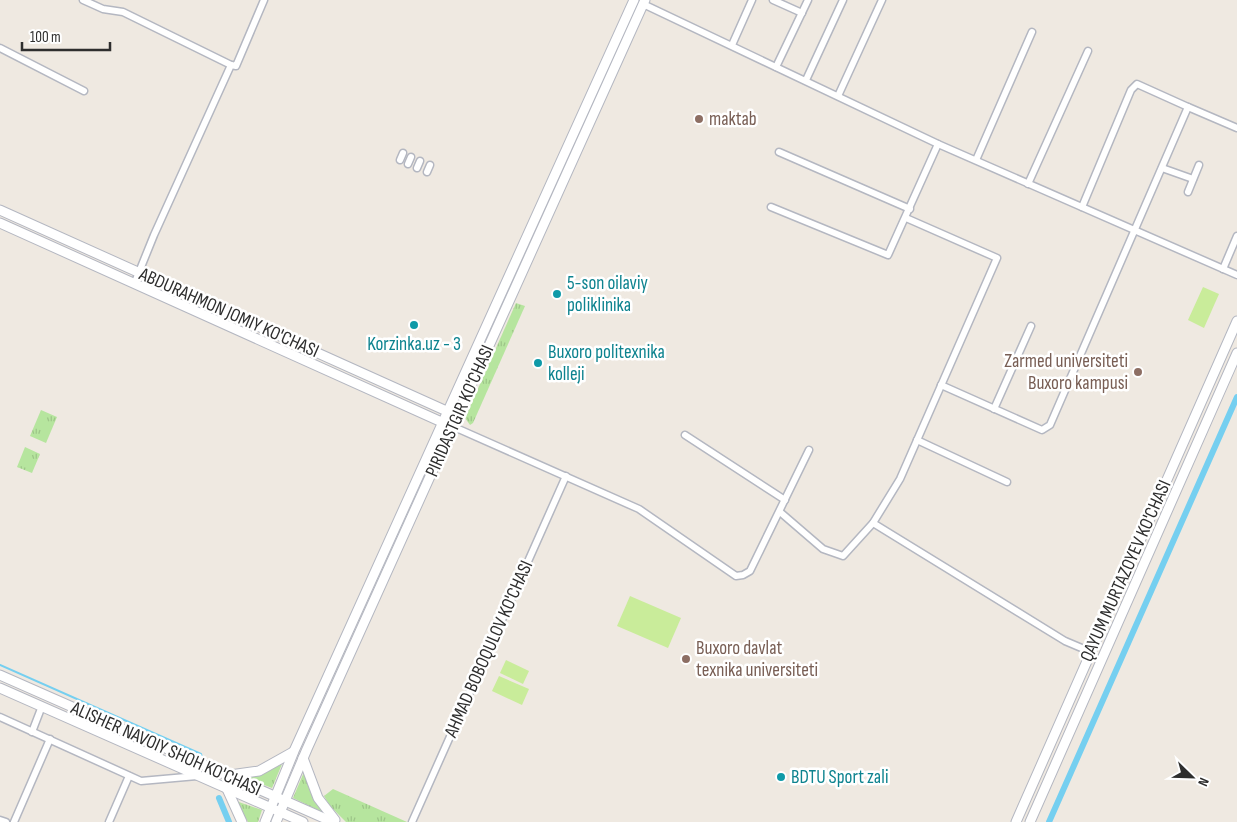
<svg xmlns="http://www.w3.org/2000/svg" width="1237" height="822" font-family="'Sofia Sans Condensed',sans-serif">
	<defs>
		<pattern id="grass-tufts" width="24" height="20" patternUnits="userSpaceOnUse" patternTransform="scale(1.25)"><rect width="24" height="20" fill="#b6e59e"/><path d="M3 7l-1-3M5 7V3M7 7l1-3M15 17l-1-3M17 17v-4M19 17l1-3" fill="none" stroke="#9dc588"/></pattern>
	</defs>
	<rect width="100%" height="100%" fill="#efe9e1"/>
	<g fill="url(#grass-tufts)">
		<polygon points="516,303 525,306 473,423 470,425 465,418"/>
		<polygon points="41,410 57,417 46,443 30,436"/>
		<polygon points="25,447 40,454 32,473 17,467"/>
		<polygon points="282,764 272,788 246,778 261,775"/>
		<polygon points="304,772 310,791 322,812 293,798"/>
		<polygon points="333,789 407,822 346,822 330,806 324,796"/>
		<polygon points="236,801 262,810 258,822 248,822"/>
	</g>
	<g fill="#c9ec9a">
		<polygon points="1203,287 1219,294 1204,328 1188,320"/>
		<polygon points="630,596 681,618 668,648 617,626"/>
		<polygon points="506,660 529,671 523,684 500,673"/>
		<polygon points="499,676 529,689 522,705 492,691"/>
	</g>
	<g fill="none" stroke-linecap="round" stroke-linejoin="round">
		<polyline stroke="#75cff0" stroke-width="2" points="0,665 201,754 204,762"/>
		<g stroke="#75cff0" stroke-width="6">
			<polyline points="219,798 229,822"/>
			<polyline points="1049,822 1237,397"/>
		</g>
		<defs>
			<g id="street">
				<polyline points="83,0 103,9 123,12 231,65"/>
				<polyline points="773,0 802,13"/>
				<polyline points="643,4 938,144 1237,275"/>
				<polyline points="732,45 752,0"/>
				<polyline points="0,48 84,91"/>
				<polyline points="776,67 808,0"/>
				<polyline points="806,80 843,0"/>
				<polyline points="838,96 882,0"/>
				<polyline points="779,152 910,209"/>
				<polyline points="400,160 403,153"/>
				<polyline points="976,160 1032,32"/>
				<polyline points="408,164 411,157"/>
				<polyline points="417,168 420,161"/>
				<polyline points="1162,168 1193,179"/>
				<polyline points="427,172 430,165"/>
				<polyline points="1028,184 1088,51"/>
				<polyline points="1188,192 1199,165"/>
				<polyline points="771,207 888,255 938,144"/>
				<polyline points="1082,207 1131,90 1137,84 1188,107"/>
				<polyline points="1223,269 1237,236"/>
				<polyline points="135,282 154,235 231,65 236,66 264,0"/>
				<polyline points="941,385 1042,430 1050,425 1188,107 1237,128"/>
				<polyline points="994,409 1031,326"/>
				<polyline points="454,427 639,509 736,576 743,575 750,571 809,450"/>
				<polyline points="685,435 785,500"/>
				<polyline points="917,440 1007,482"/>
				<polyline points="780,512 823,549 843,556 873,523 900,479 997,258 906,218"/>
				<polyline points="873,523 1065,641 1091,652"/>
				<polyline points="0,717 141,781 197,776"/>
				<polyline points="32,732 42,706"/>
				<polyline points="0,820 6,822"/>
				<polyline points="14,822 50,739"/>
				<polyline points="109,822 129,776"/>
				<polyline points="412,822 566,476"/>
			</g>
			<g id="secondary">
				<polyline points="0,210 451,413"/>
				<polyline points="0,223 446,424"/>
				<polyline points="0,675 333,822"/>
				<polyline points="0,688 303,822"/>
				<polyline points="303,758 318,798 335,820"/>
				<polyline points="230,775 259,771 293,752"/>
				<polyline points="227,789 242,822"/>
				<polyline points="265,822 294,751 634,0"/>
				<polyline points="276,822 307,749 645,0"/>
				<polyline points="1016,822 1237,321"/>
				<polyline points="1030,822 1237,353"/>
			</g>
		</defs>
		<use href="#street" stroke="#b4b7c1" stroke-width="9"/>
		<use href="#secondary" stroke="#b4b7c1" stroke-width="11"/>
		<use href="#street" stroke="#fff" stroke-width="6"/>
		<use href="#secondary" stroke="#fff" stroke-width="9"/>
	</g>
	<g fill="#8d6e63" stroke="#fff" stroke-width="2">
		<circle cx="699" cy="119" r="5"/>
		<circle cx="1138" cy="372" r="5"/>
		<circle cx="686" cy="659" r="5"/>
	</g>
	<g fill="#0f9aa8" stroke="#fff" stroke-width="2">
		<circle cx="557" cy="294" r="5"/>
		<circle cx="414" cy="325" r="5"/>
		<circle cx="538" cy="363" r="5"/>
		<circle cx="781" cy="777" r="5"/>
	</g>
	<g text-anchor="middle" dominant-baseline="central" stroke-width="5" stroke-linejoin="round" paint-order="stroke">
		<g font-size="19" fill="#785e54" stroke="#fff" text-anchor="start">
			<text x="709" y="119">maktab</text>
			<text x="1128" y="361" text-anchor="end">Zarmed universiteti<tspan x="1128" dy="22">Buxoro kampusi</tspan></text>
			<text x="696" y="648">Buxoro davlat<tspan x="696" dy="22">texnika universiteti</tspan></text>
		</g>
		<g font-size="19" fill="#0d838f" stroke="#fff" text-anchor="start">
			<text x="567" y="283">5-son oilaviy<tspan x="567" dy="22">poliklinika</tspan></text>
			<text x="414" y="344" text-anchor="middle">Korzinka.uz - 3</text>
			<text x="548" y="352">Buxoro politexnika<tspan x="548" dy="22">kolleji</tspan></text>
			<text x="791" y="777">BDTU Sport zali</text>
		</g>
		<g font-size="19" fill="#2e2e2e" stroke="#fff">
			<text transform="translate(229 313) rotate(24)">ABDURAHMON JOMIY KO'CHASI</text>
			<text transform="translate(460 411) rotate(-66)">PIRIDASTGIR KO'CHASI</text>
			<text transform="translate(1126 571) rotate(-66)">QAYUM MURTAZOYEV KO'CHASI</text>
			<text transform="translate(489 649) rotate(-66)">AHMAD BOBOQULOV KO'CHASI</text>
			<text transform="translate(166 749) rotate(24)">ALISHER NAVOIY SHOH KO'CHASI</text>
		</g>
	</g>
	<g transform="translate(1192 777) rotate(113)" stroke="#ffffff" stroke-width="4" paint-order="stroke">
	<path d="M0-4L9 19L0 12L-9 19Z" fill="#2e2e2e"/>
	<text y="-8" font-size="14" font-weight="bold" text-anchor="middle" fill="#2e2e2e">N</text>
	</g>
	<path d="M22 42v8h88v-8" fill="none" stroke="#2e2e2e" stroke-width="2.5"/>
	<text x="30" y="42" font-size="15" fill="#2e2e2e" stroke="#ffffff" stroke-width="4" paint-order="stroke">100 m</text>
</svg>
